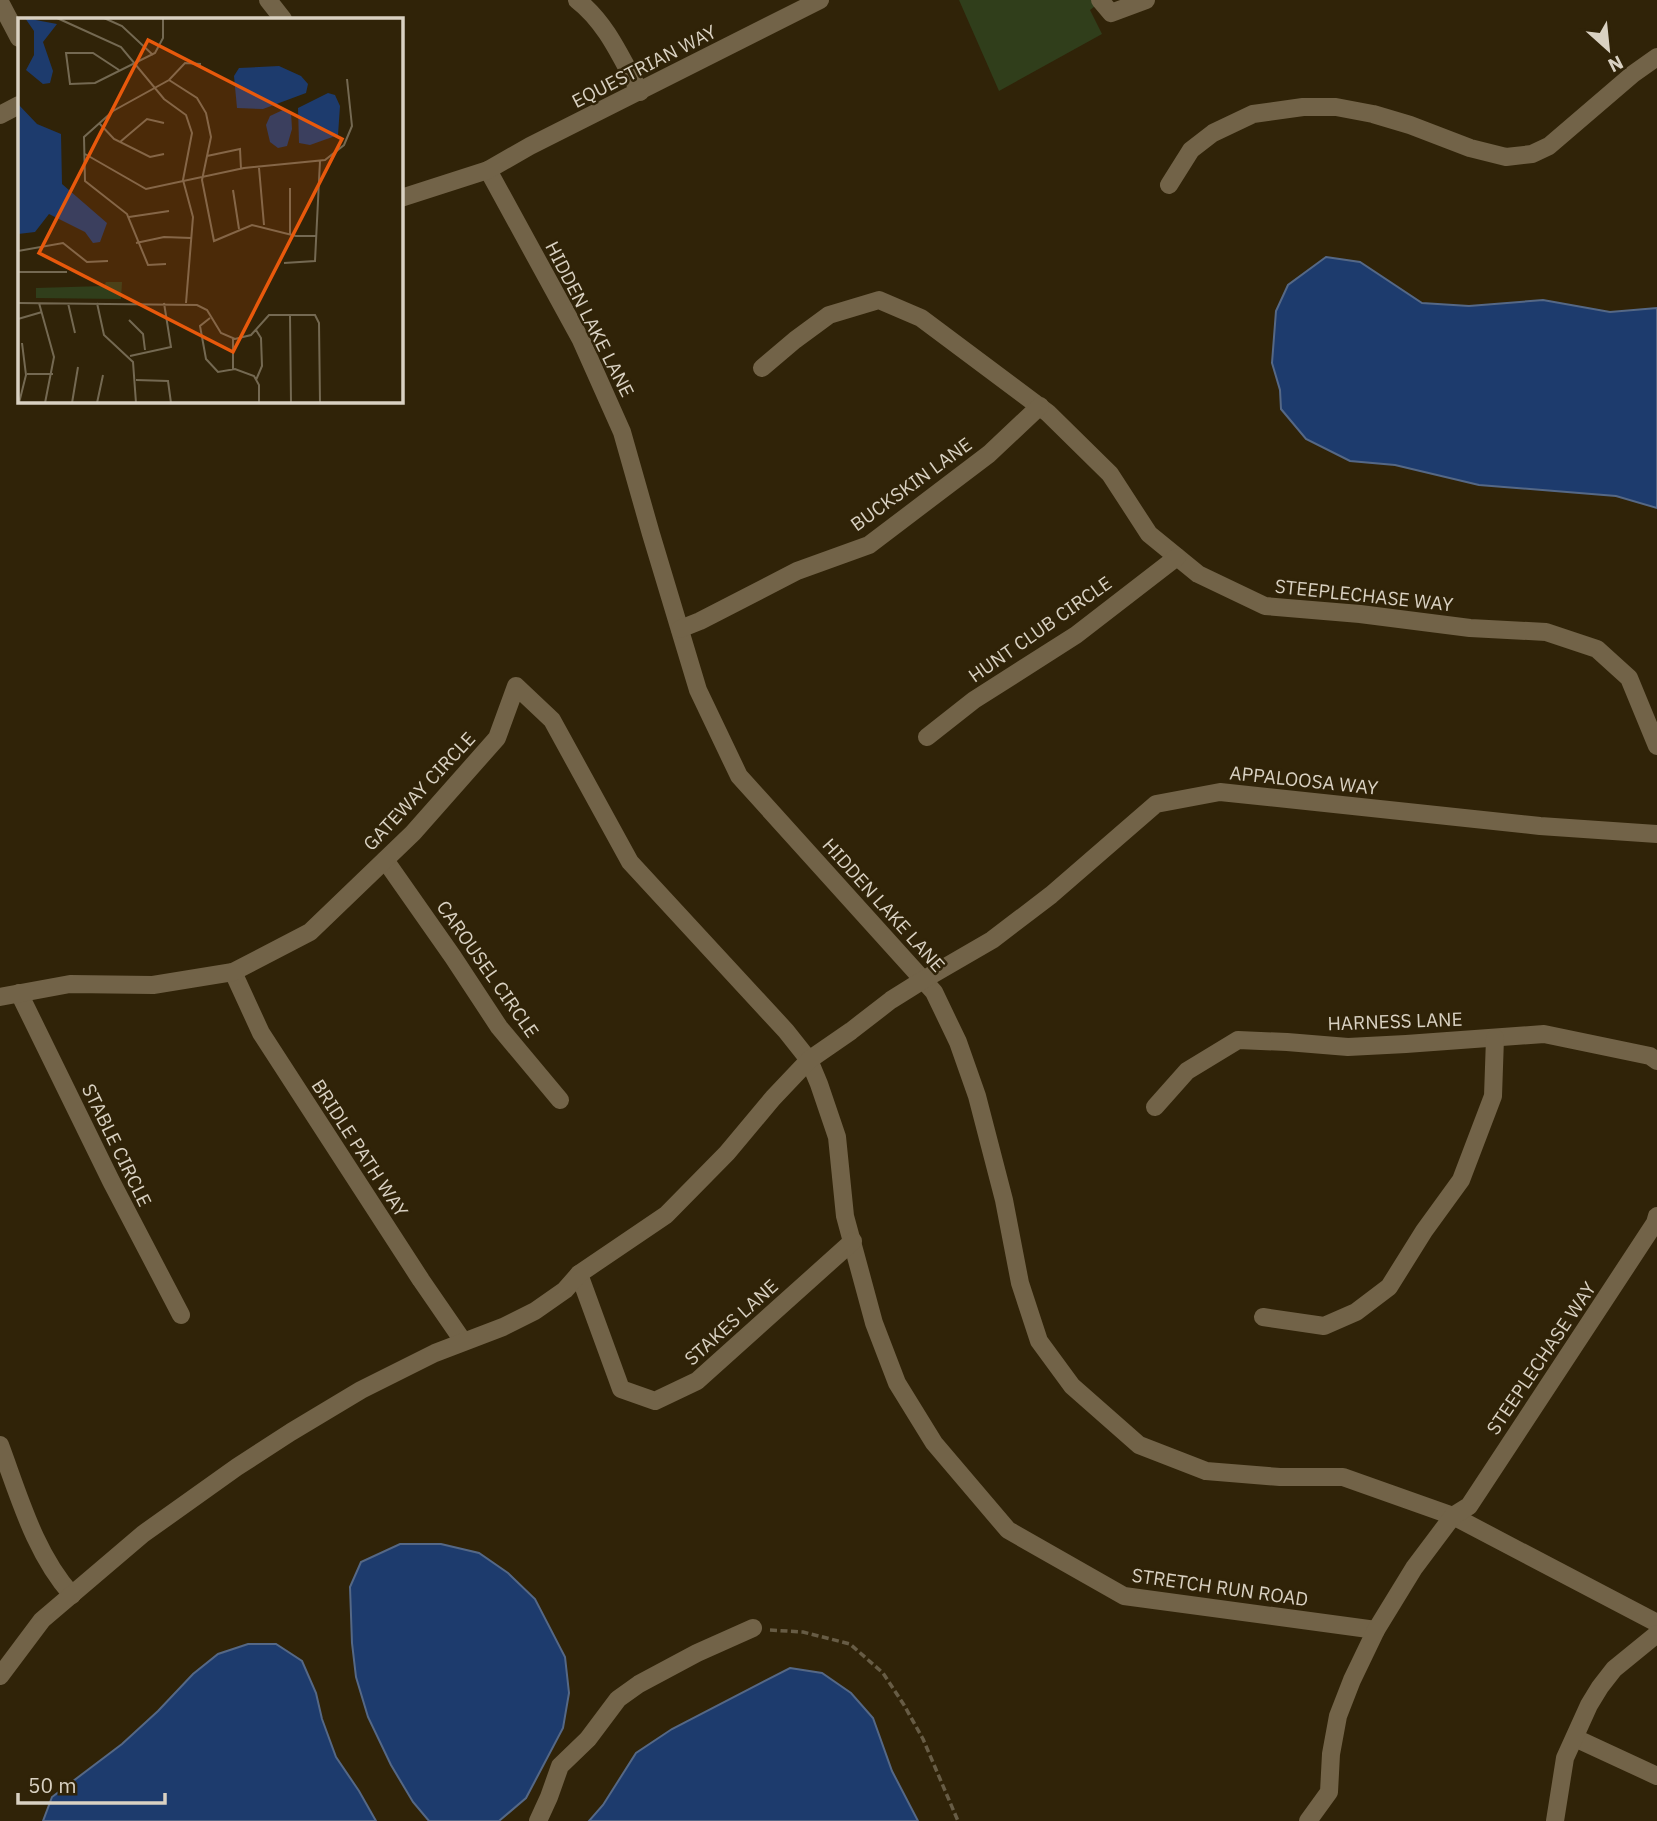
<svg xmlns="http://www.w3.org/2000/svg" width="1657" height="1821" font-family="'IBM Plex Sans',sans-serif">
	<rect width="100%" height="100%" fill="#302308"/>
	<polygon fill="#303e1b" points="959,0 1103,0 1090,10 1102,34 999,91"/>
	<g fill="#1d3b6d" stroke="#556886" stroke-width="2">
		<polygon points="1326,257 1360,262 1422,303 1469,306 1543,300 1610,312 1657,308 1657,508 1616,496 1479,485 1395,465 1350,461 1306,439 1281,409 1280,390 1272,363 1276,311 1288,285"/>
		<polygon points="400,1544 441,1544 479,1553 508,1573 535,1599 565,1657 569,1693 563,1728 526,1798 499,1821 429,1821 413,1802 391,1765 368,1717 356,1677 352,1643 350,1587 361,1562"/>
		<polygon points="248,1644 276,1644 302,1661 316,1693 322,1719 336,1757 359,1791 376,1821 43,1821 52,1797 122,1744 158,1711 193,1674 218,1654"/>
		<polygon points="790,1668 822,1673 851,1693 873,1718 892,1771 918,1821 589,1821 603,1805 636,1753 672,1729"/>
	</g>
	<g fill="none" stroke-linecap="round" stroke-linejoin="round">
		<polyline stroke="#675c45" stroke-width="3.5" stroke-dasharray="7 3.5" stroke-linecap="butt" points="770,1630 803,1632 850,1644 883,1673 904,1705 923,1739 958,1821"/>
		<g stroke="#726348" stroke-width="18">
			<polyline points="268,0 283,19"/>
			<path d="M577,0C607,23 622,60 640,92"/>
			<polyline points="1100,0 1111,13 1146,0"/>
			<polyline points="0,2 19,38"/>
			<polyline points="0,115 19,105"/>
			<polyline points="488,170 581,340 622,432 651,534 698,690 739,776 934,992 958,1042 977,1096 1004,1200 1020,1283 1039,1341 1072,1386 1139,1445 1206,1471 1280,1477 1343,1477 1453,1516 1657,1623"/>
			<polyline points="1169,185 1191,150 1213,133 1253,114 1303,107 1336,107 1373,114 1410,125 1470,148 1506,157 1532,154 1549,146 1633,74 1657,57"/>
			<polyline points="401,198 488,170 530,146 820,0"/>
			<polyline points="762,368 795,340 829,315 879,300 921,318 1048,413 1110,474 1149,534 1198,574 1265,606 1360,614 1470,628 1546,632 1597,649 1629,678 1657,746"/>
			<polyline points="680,629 700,621 797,571 869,545 989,454 1040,406"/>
			<polyline points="927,737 974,700 1076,635 1177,557"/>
			<polyline points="385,860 453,957 499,1027 560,1100"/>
			<polyline points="233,972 261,1033 421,1280 463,1341"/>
			<polyline points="19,993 111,1181 181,1315"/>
			<polyline points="0,997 70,984 153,985 233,972 310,932 413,833 497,738 516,686 552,720 630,862 786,1031 809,1060 819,1084 837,1137 845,1216 874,1323 897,1383 934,1443 1008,1530 1124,1596 1376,1630"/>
			<polyline points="1155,1107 1187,1071 1238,1040 1287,1042 1348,1047 1406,1044 1544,1034 1650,1056 1657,1061"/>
			<polyline points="579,1274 621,1389 655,1401 697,1381 853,1241"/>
			<polyline points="1263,1317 1324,1326 1356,1312 1389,1287 1424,1231 1461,1180 1493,1096 1495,1038"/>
			<path d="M0,1445C19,1496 35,1554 72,1595"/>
			<polyline points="0,1676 42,1620 143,1534 237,1467 291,1432 361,1390 435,1353 503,1327 535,1311 565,1290 579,1274 666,1215 727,1153 773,1098 809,1060 851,1031 891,1000 923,980 992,940 1051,895 1156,804 1220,792 1540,826 1657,834"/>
			<polyline points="1575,1738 1657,1776"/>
			<polyline points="538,1821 549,1797 560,1766 588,1739 618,1699 639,1684 697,1653 753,1628"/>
			<polyline points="1308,1821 1329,1792 1331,1754 1338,1716 1352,1680 1376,1630 1414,1568 1453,1516 1469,1506 1655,1223 1657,1216"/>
			<polyline points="1555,1821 1565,1758 1589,1705 1600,1687 1614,1669 1657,1634"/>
		</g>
	</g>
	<g text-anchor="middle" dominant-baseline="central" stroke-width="5" stroke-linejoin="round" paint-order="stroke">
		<g font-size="19" fill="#d9d1c2" stroke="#302308">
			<text transform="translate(644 66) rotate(-27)">EQUESTRIAN WAY</text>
			<text transform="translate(590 319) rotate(63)">HIDDEN LAKE LANE</text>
			<text transform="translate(911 484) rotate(-36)">BUCKSKIN LANE</text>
			<text transform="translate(1364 595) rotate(6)">STEEPLECHASE WAY</text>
			<text transform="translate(1040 629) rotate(-35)">HUNT CLUB CIRCLE</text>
			<text transform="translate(1304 780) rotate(6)">APPALOOSA WAY</text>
			<text transform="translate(419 791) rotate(-47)">GATEWAY CIRCLE</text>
			<text transform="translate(884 905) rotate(48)">HIDDEN LAKE LANE</text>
			<text transform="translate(488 969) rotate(55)">CAROUSEL CIRCLE</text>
			<text transform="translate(1395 1021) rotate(-2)">HARNESS LANE</text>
			<text transform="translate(117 1145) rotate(64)">STABLE CIRCLE</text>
			<text transform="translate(360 1148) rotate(57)">BRIDLE PATH WAY</text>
			<text transform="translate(731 1322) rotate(-42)">STAKES LANE</text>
			<text transform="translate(1541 1358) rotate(-56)">STEEPLECHASE WAY</text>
			<text transform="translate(1220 1587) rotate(8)">STRETCH RUN ROAD</text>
		</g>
	</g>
	<g transform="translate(18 18)">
		<rect width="385" height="385" fill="#302308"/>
		<path d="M88,264H104L103,281L18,280V270L86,268Z" fill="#303e1b"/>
		<path d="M7,0L39,6L25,24L35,53L32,65L25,66L8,52L16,37V13ZM261,48L283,58L290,66L288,75L245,91L219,90L216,58L221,50ZM310,75L317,77L322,88L320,117L292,127L281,125L280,90ZM0,86L19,106L43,116L44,166L89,205L82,224L75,225L67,214L31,196L17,214L0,216ZM267,91L273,94L274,111L269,128L260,130L252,124L248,107L252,98Z" fill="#1d3b6d"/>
		<path fill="none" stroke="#746952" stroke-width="2" d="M39,0L103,29L146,81L168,97L174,115L165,162L175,199L168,285M86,0L104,8L135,37M101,52L75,35H48L52,66L77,65L137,35L145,20V0M151,62L179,80L188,95L193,119L184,162L196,223L234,207L278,218H299M81,105L96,121L132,139L146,136M102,124L129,101L146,105M67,136L128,171L226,150L307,142L326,127L334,108L329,61M189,138L222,131L223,151M241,150L246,207M215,172L221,211M111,199L151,193M272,217V170M118,225L146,219L173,220M0,233L45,225L69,244L90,243M266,245L297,243L302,143M148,246L130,247L109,196L67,163L66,119L95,93L151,62L167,45L183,46M0,254H49M0,285L179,287L189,292L203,315L217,321L233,317L251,297H297L301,305L302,385M21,285L36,339L27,385M50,285L57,315M79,285L86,317L115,344L118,385M272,297L273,385M192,300L182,308L188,341L200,354L217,351L236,358L241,367V385M0,301L24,294M111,302L125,316L127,332M238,312L243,320L244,348L238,362M112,338L153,329L146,285M215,352V320M9,356H35M118,362L150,363L153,385M1,385L8,357L4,325M54,385L60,349M79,385L85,357"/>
		<path fill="#e8590c" fill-opacity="0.15" stroke="#e8590c" stroke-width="3.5" d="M130,22L324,121L215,334L21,235Z"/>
		<rect width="385" height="385" fill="none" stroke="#d9d1c2" stroke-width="3.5"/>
	</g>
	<g transform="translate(1608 49) rotate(153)" stroke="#302308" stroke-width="5" paint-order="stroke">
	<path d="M0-5L12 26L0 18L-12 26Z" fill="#d9d1c2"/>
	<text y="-10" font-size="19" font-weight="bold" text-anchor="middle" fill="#d9d1c2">N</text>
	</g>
	<path d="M18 1793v10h147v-10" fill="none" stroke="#d9d1c2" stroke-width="3.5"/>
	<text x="28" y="1793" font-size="21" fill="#d9d1c2" stroke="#302308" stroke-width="5" paint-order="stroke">50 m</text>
</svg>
